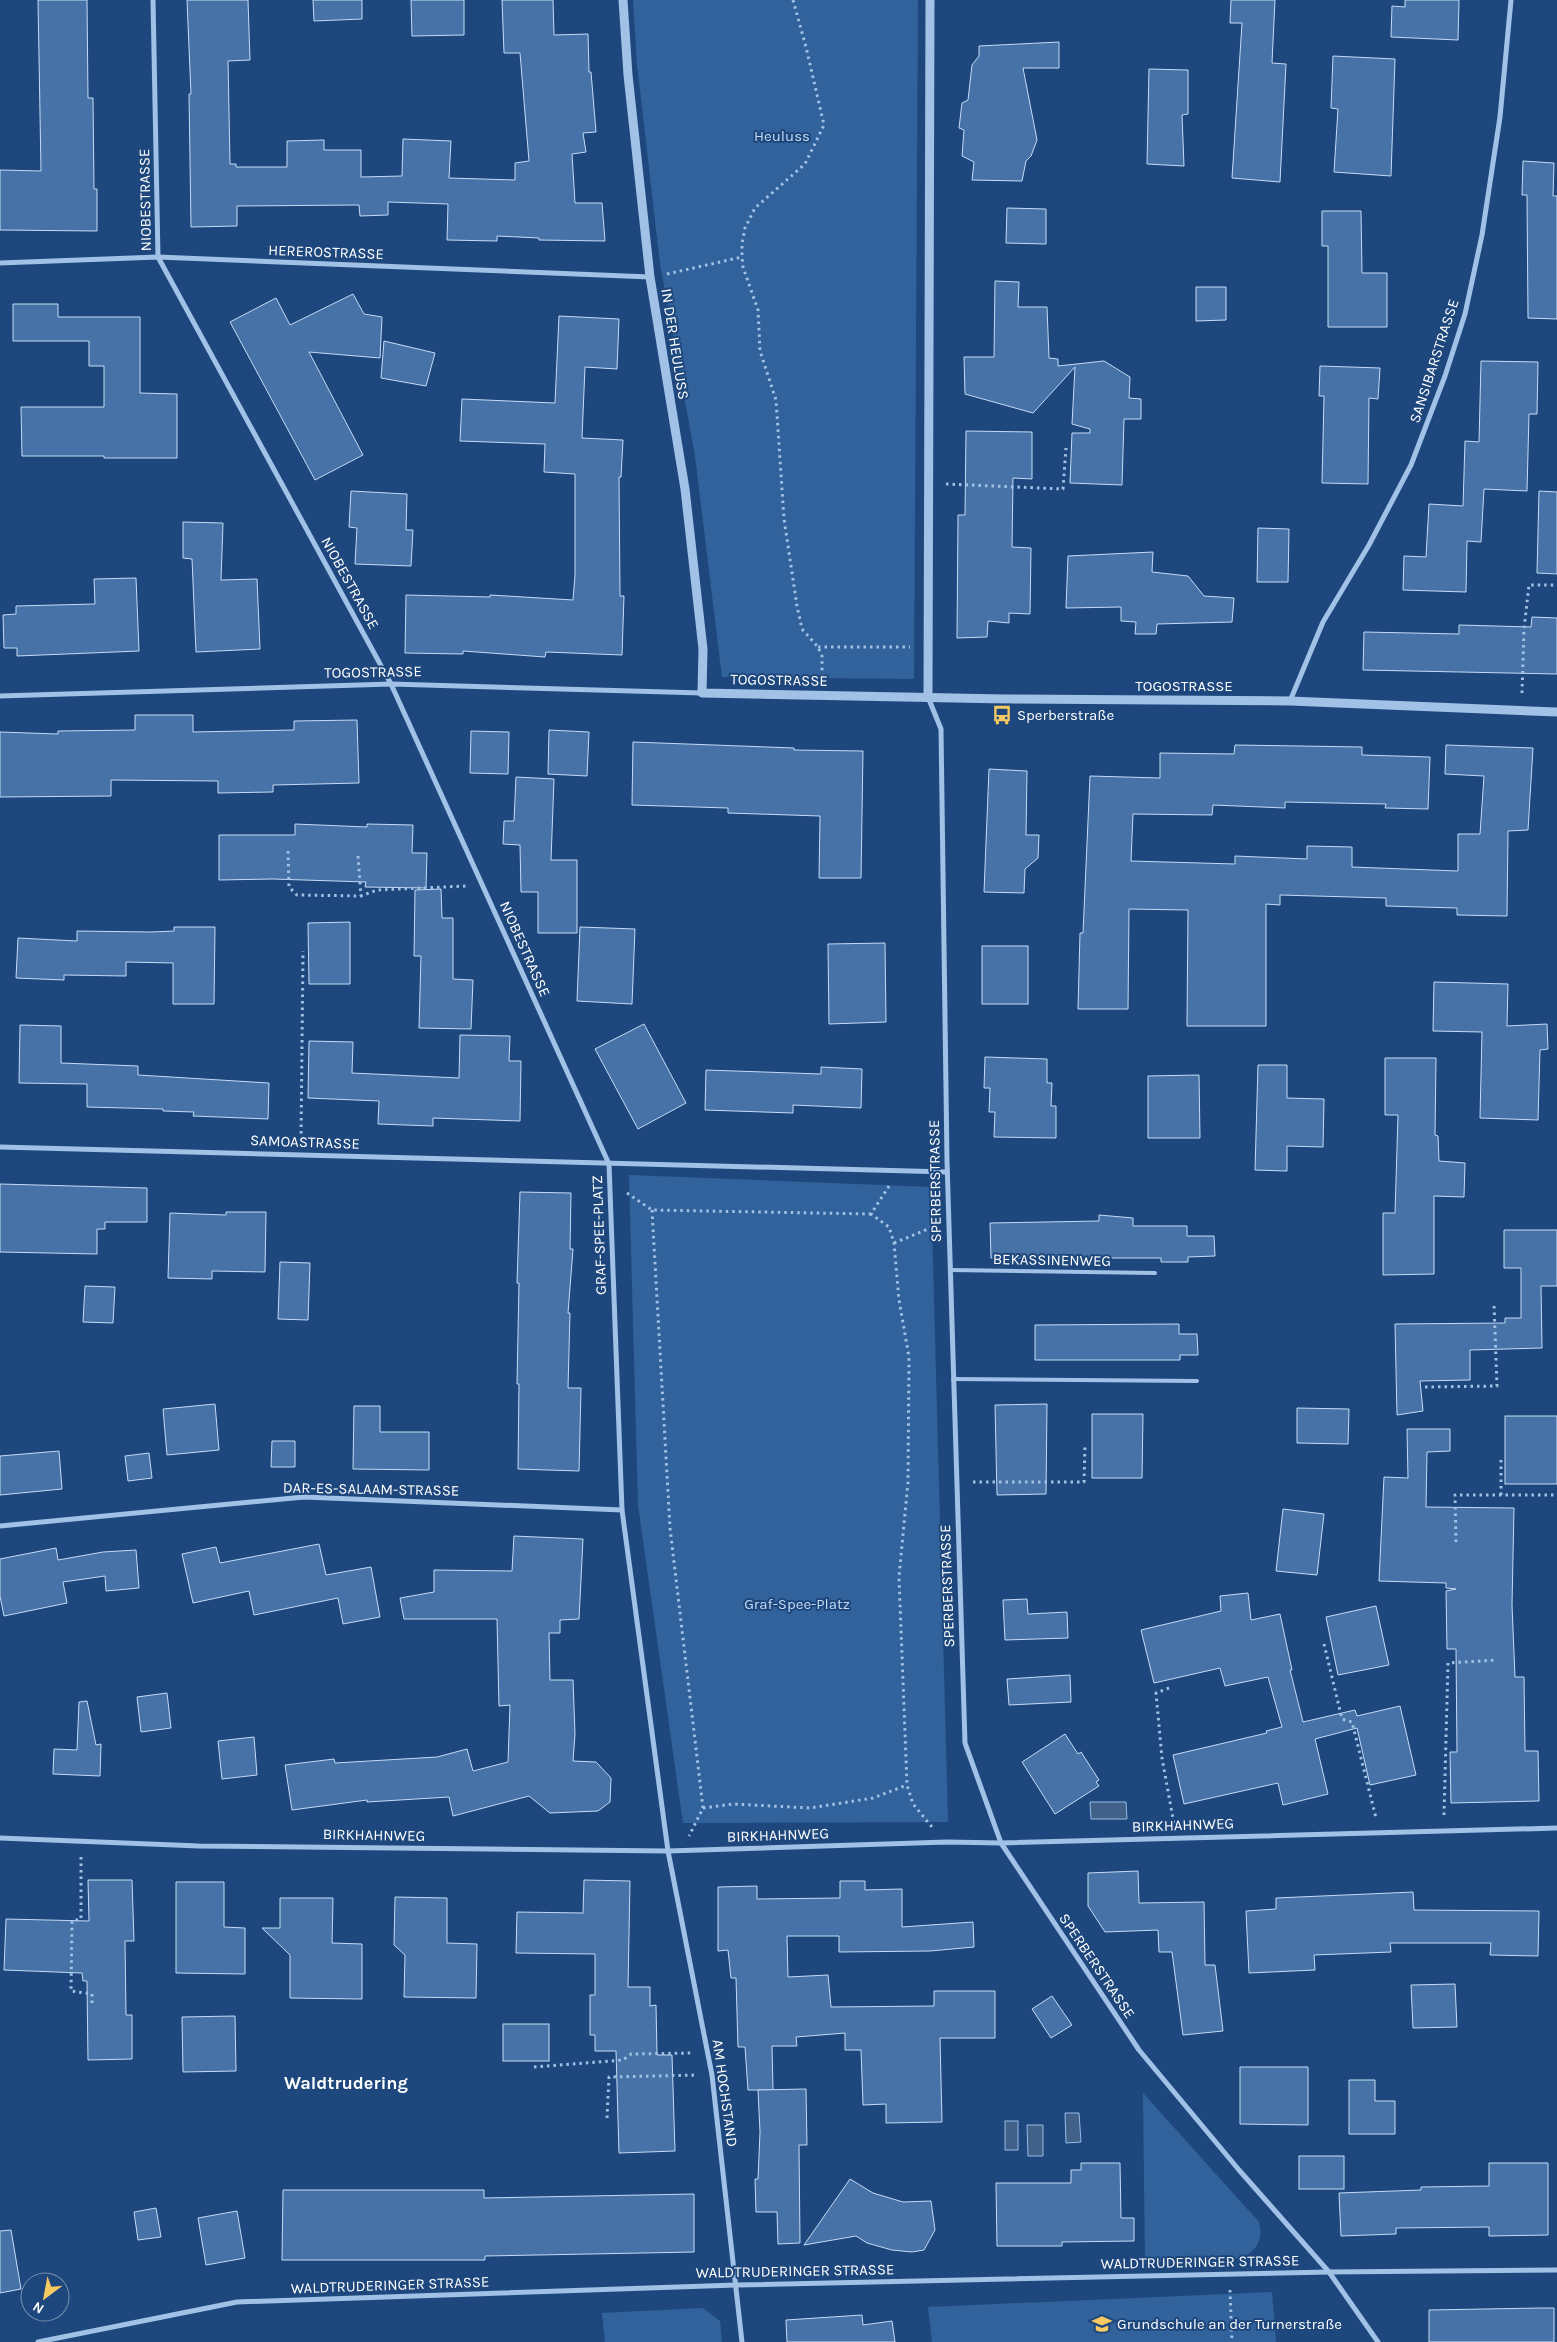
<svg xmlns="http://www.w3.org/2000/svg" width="1557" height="2342" font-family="Karla,sans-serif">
	<rect width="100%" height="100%" fill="#1e487d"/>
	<g fill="#31629b">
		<polygon points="633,0 918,0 914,679 722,677 695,456 660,264 637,64"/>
		<polygon points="629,1175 931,1187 948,1822 683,1823 638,1505"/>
		<path d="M1143,2093L1259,2222C1263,2240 1258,2250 1241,2258L1145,2263Z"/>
		<polygon points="1272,2292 1276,2342 932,2342 928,2307"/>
		<polygon points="703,2308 720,2321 722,2342 605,2342 602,2313"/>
	</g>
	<g fill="#426188" stroke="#94bce9">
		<polygon points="1090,1802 1126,1802 1127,1819 1091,1819"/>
		<polygon points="1065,2113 1079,2113 1081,2142 1066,2143"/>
		<rect x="1005" y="2121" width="13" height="29"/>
		<polygon points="1027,2125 1043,2125 1043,2156 1028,2156"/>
	</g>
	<g fill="#4772a7" stroke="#c5dbf6">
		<polygon points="38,0 87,0 88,98 93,98 94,189 97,189 97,231 0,230 0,170 41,171"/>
		<polygon points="187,0 248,0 250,60 228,61 230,164 236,164 236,167 287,167 287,141 324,140 324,150 361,150 361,177 402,176 403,139 451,141 449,178 515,180 515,163 529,161 520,53 504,53 502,0 553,0 554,35 588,34 589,72 591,72 596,132 583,133 586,152 572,154 575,203 602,203 605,241 539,240 539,238 497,236 497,241 447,240 448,204 388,202 388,215 360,216 359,205 237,206 237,226 191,227 189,94 191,94"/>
		<polygon points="313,0 362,0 362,19 314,21"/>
		<polygon points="411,0 464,0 464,35 412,36"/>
		<polygon points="1231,0 1275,0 1272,63 1286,64 1280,182 1232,178 1242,23 1230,23"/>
		<polygon points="1405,0 1459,0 1458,40 1391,37 1392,6 1405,7"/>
		<polygon points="1059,42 1059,68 1023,68 1037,140 1031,156 1026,161 1022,181 972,180 974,162 962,156 964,130 959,128 962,103 968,100 972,65 979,56 979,46"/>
		<polygon points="1333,56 1395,59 1391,176 1334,172 1338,109 1331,108"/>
		<polygon points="1149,69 1188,70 1188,114 1182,115 1184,166 1147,164"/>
		<polygon points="1523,161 1554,163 1553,196 1557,196 1557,319 1528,318 1527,195 1522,195"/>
		<polygon points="1007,208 1046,209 1046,244 1006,243"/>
		<polygon points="1322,211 1361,211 1362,273 1387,273 1387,327 1328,327 1328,246 1322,246"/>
		<polygon points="995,281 1019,282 1018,307 1047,307 1049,358 1058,359 1058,366 1104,361 1130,377 1129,398 1141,399 1141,419 1124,419 1122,485 1070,483 1072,433 1090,433 1090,429 1072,424 1075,367 1033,413 965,394 964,357 994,357"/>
		<polygon points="1196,287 1226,287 1226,320 1196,321"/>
		<polygon points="353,294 364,314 382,317 380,358 309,352 363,455 315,480 230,322 276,298 290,325"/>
		<polygon points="13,304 58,304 58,317 140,317 140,393 177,394 177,458 104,458 104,456 22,456 21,407 104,407 104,366 89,366 89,341 13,341"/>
		<polygon points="559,316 619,319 617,369 585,367 582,438 623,440 621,477 619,477 620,596 624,596 622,655 546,652 545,657 463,651 463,654 405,653 406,595 490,597 490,595 573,600 575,575 575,474 544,472 545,444 460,441 462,399 555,403"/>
		<polygon points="384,341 435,353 426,386 381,378"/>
		<polygon points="1481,361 1538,362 1537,414 1529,414 1527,491 1484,489 1481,542 1467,541 1466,592 1403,590 1404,556 1426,557 1429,504 1463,506 1465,441 1479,442"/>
		<polygon points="1320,366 1380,368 1378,399 1369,398 1368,484 1322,483 1324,396 1319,396"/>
		<polygon points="966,431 1032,432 1032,479 1013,478 1012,547 1031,548 1030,614 1009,613 1009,623 988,621 987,637 957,638 958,515 965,515"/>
		<polygon points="351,491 407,494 406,530 413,530 411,566 355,564 357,528 349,527"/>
		<polygon points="1539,491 1557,492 1557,574 1537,573"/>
		<polygon points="183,522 223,523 221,580 257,579 260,649 196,652 192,559 183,558"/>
		<polygon points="1258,528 1289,529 1288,582 1257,582"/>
		<polygon points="1153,552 1152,572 1188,576 1204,596 1234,598 1232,622 1157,624 1156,634 1135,634 1136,622 1121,621 1121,607 1066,608 1068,556"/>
		<polygon points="136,578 139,651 17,656 17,648 4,648 3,615 16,614 16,606 95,604 94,579"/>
		<polygon points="1532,617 1557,618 1557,674 1363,670 1364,632 1459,634 1459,625 1531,627"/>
		<polygon points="135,715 193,715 193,732 294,730 294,721 357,720 359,783 273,785 273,792 218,793 218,781 111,780 111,796 0,797 0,732 58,734 58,731 135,730"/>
		<polygon points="549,730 589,732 587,776 548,774"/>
		<polygon points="471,731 509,732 508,774 470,773"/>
		<polygon points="633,742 794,748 794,750 863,751 861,878 819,878 820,816 728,813 728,808 632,805"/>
		<polygon points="1235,745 1362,747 1362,755 1430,757 1428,809 1385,808 1386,804 1285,802 1285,808 1213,805 1212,815 1133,814 1131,861 1235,864 1235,856 1307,859 1307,846 1352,847 1352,867 1458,871 1458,834 1480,834 1484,776 1445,774 1446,745 1533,748 1528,830 1508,831 1507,916 1457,915 1457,908 1386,906 1386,898 1280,895 1280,905 1266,904 1266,1026 1187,1026 1188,910 1129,909 1128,1009 1078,1009 1080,933 1083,933 1090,776 1160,778 1160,753 1234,754"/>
		<polygon points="989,769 1027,771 1026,835 1039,835 1038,858 1025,869 1024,893 984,892"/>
		<polygon points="516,777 554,779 551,860 577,860 577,933 538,933 538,892 521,892 520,845 503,844 504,821 514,821"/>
		<polygon points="295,824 367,827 367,824 413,825 412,853 427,853 426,888 365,887 366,882 273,879 219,880 219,835 295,835"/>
		<polygon points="441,889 442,918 453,918 453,979 473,980 471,1029 419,1028 421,956 414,956 415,890"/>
		<polygon points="350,922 350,984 309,984 308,923"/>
		<polygon points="174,927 215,927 214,1004 173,1004 173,963 126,962 126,976 64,975 64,980 16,978 18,938 77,941 77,931 151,932 174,931"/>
		<polygon points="580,927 635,929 632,1004 577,1001"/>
		<polygon points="885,943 886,1022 829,1024 828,944"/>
		<rect x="982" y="946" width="46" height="58"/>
		<polygon points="1434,982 1508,984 1507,1026 1547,1024 1548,1049 1540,1050 1538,1120 1480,1118 1482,1032 1433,1031"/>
		<polygon points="644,1024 686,1103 638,1129 595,1049"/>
		<polygon points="20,1025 61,1026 61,1063 138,1066 138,1075 269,1083 268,1119 193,1116 194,1112 163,1111 163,1109 87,1107 87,1084 19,1083"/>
		<polygon points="460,1035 510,1036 509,1061 521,1061 520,1121 433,1118 433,1126 378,1124 379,1101 308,1098 309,1041 353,1042 352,1073 459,1078"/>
		<polygon points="985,1057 1047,1059 1047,1083 1052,1083 1051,1106 1056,1106 1056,1138 994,1137 995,1112 989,1112 990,1088 984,1088"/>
		<polygon points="1385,1058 1436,1058 1435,1135 1438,1136 1439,1161 1465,1163 1464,1197 1434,1196 1434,1274 1383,1275 1383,1213 1395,1213 1398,1115 1385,1115"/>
		<polygon points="1258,1065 1287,1065 1287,1098 1324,1099 1323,1147 1287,1146 1287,1171 1255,1170"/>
		<polygon points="821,1067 862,1069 861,1108 793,1105 793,1113 705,1110 706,1070 821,1074"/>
		<polygon points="1199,1075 1200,1138 1148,1138 1148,1076"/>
		<polygon points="0,1184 147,1188 147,1222 105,1222 105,1229 97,1229 97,1254 0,1252"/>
		<polygon points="520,1192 571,1193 570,1249 573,1249 568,1313 570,1313 568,1388 581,1388 579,1471 518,1469 519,1384 517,1384 519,1283 517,1283"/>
		<polygon points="226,1212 266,1212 265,1272 212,1271 212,1279 168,1278 170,1213 226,1215"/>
		<polygon points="1099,1215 1133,1218 1133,1226 1187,1226 1187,1236 1214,1236 1215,1256 1188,1257 1188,1262 1161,1262 1161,1258 991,1258 990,1223 1099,1221"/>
		<polygon points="1504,1230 1557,1230 1557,1286 1541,1286 1542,1348 1470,1350 1470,1380 1420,1381 1423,1411 1397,1415 1395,1324 1505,1323 1505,1318 1521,1318 1521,1268 1504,1268"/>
		<polygon points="280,1262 310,1263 308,1320 278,1319"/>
		<polygon points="85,1286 115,1287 113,1323 83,1322"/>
		<polygon points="1179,1324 1179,1334 1197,1334 1198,1355 1180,1355 1180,1360 1035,1360 1035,1325"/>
		<polygon points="215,1404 219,1450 167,1455 163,1409"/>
		<polygon points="1047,1404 1046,1494 997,1495 995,1405"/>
		<polygon points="354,1406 380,1406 380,1432 429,1432 429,1470 353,1469"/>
		<polygon points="1297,1408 1349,1409 1348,1444 1297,1443"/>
		<polygon points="1092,1414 1143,1414 1142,1478 1092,1478"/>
		<rect x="1505" y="1416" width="52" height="68"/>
		<polygon points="1407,1429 1450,1429 1450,1451 1427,1452 1426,1507 1514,1508 1512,1605 1515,1677 1524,1677 1525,1751 1538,1751 1539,1801 1451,1803 1450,1752 1457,1752 1456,1649 1447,1649 1446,1591 1456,1589 1446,1588 1446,1583 1379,1581 1384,1477 1408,1478"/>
		<polygon points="272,1441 295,1441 295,1467 271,1467"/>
		<polygon points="59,1451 62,1489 0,1495 0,1456"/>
		<polygon points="149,1453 152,1478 128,1481 125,1456"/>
		<polygon points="1283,1509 1324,1514 1317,1575 1276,1571"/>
		<polygon points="514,1536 583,1539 579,1619 560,1620 560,1633 549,1633 550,1680 573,1680 575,1734 573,1761 596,1762 611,1778 610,1802 598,1811 550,1813 529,1796 453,1816 449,1797 367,1802 367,1800 292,1810 285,1765 334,1759 335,1763 437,1757 467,1749 473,1771 508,1762 510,1705 499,1706 497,1619 404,1619 400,1598 434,1592 434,1570 512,1571"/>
		<polygon points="319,1544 326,1575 371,1567 380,1617 343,1624 338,1598 254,1615 249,1591 193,1603 182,1554 216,1547 220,1563"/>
		<polygon points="56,1548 58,1560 103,1552 136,1550 139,1588 106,1591 105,1576 63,1582 67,1603 4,1616 0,1596 0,1559"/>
		<polygon points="1248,1593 1251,1620 1280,1614 1292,1670 1290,1670 1303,1722 1355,1710 1357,1716 1400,1706 1416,1775 1370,1785 1357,1728 1315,1739 1328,1794 1283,1805 1278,1783 1184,1804 1173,1755 1267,1733 1266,1731 1282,1727 1268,1677 1225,1686 1220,1668 1154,1683 1141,1630 1221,1611 1220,1596"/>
		<polygon points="1027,1599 1028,1614 1067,1612 1068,1638 1005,1640 1003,1600"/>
		<polygon points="1376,1606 1389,1665 1338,1675 1326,1617"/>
		<polygon points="1070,1675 1071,1702 1009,1705 1007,1679"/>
		<polygon points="167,1693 171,1728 141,1732 137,1697"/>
		<polygon points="87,1701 96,1745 101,1744 100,1776 53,1774 54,1749 77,1750 79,1702"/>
		<polygon points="1065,1734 1078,1754 1081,1752 1099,1780 1096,1782 1099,1786 1055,1814 1022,1762"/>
		<polygon points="254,1737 257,1775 222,1779 218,1741"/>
		<polygon points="1138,1871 1139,1903 1204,1902 1205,1965 1215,1965 1223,2031 1183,2035 1172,1952 1159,1952 1158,1930 1105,1932 1088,1906 1088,1873"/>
		<polygon points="88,1880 132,1880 134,1941 125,1941 126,2015 132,2015 132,2059 88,2060 87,1981 83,1981 82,1973 4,1970 6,1919 89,1921"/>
		<polygon points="584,1880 630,1881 628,1987 650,1987 650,2006 656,2005 657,2055 672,2055 675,2151 619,2153 616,2051 595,2051 595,2035 590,2035 590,1995 595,1995 595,1954 516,1953 517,1912 583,1913"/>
		<polygon points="840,1881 865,1881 865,1890 902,1889 902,1927 973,1922 974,1947 930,1951 839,1952 839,1936 787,1936 788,1977 828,1975 831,2007 934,2006 934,1991 995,1991 995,2038 940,2038 942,2122 886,2123 886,2104 863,2105 861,2050 845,2050 845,2033 796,2037 797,2046 772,2046 773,2090 748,2090 745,2047 738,2047 736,1978 731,1978 728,1950 718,1951 718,1887 757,1886 757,1899 840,1898"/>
		<polygon points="176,1882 224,1882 224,1927 245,1928 245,1974 176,1973"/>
		<polygon points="1413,1892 1414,1910 1539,1911 1538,1956 1490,1955 1491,1943 1390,1943 1391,1952 1314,1955 1315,1970 1249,1973 1246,1911 1276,1909 1276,1898"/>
		<polygon points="395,1897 447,1898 447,1943 477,1944 476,1998 404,1997 405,1955 394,1945"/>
		<polygon points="280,1898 333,1898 332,1943 362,1944 362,1999 290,1998 290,1955 262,1928 280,1928"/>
		<polygon points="1455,1984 1457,2027 1413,2028 1411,1985"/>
		<polygon points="1052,1996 1072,2025 1051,2038 1032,2009"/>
		<polygon points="235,2016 236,2071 183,2072 182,2017"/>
		<rect x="503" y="2024" width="46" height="37"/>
		<polygon points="1240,2067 1308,2067 1308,2125 1240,2124"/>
		<polygon points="1349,2080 1375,2080 1375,2101 1395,2101 1395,2134 1349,2134"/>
		<polygon points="806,2089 807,2145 799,2145 800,2243 778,2244 777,2212 756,2212 755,2179 758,2179 760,2132 758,2090"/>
		<rect x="1299" y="2156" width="45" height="33"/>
		<polygon points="1081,2163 1120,2163 1121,2218 1134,2218 1134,2241 1062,2242 1062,2246 997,2246 996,2183 1071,2183 1071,2170 1081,2170"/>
		<polygon points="1489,2163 1548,2163 1548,2235 1489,2236 1489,2227 1396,2228 1396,2234 1341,2236 1339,2193 1421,2190 1421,2187 1489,2186"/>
		<polygon points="850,2179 873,2193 903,2202 931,2201 935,2230 924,2250 912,2252 892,2250 867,2243 856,2236 804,2245"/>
		<polygon points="283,2190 484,2190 484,2198 694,2194 694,2252 485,2256 485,2260 282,2260"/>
		<polygon points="156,2208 161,2237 138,2240 134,2212"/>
		<polygon points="237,2211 245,2258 206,2265 198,2218"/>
		<polygon points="11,2230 21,2289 0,2293 0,2231"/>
		<polygon points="1542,2308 1554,2308 1554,2342 1429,2342 1429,2310"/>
		<polygon points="862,2315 863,2325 892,2321 895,2342 787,2342 786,2320"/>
	</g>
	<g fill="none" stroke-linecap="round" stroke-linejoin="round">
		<g stroke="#a1c1e7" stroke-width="3" stroke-dasharray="2.5 4" stroke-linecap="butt">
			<polyline points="793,0 806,47 824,125 805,164 755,208 745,228 742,244 742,257 743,267 758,310 760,351 776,400 784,519 797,606 802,629 818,647 822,656 822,679"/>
			<polyline points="667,274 742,257"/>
			<polyline points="946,484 1063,489 1066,448"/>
			<polyline points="818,647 910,647"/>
			<polyline points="1522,693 1524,629 1529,585 1557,585"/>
			<polyline points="288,851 289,887 297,895 361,896 377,890 466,886"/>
			<polyline points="358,856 361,896"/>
			<polyline points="301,1140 303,951"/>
			<polyline points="889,1186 871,1214 889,1227 894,1243 899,1300 909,1357 908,1482 899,1577 907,1785 913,1804 932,1827"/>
			<polyline points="627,1193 652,1210 871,1214"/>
			<polyline points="652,1210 670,1528 703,1808 689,1836"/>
			<polyline points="894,1243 935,1226"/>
			<polyline points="1425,1387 1497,1386 1494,1304"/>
			<polyline points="1501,1460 1501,1495"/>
			<polyline points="973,1482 1084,1482 1085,1446"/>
			<polyline points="1456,1542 1455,1495 1557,1495"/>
			<polyline points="1324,1644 1342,1719 1352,1722 1376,1818"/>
			<polyline points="1169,1688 1156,1693 1162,1758 1174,1824"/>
			<polyline points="703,1808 733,1804 810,1808 873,1798 907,1785"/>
			<polyline points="1444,1815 1448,1663 1497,1660"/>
			<polyline points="81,1857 81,1919 72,1921 71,1991 92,1994 92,2007"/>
			<polyline points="534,2067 623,2060 631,2054 693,2053"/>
			<polyline points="607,2118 609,2077 698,2075"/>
			<polyline points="1230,2290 1232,2342"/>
		</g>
		<g stroke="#a1c1e7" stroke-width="4">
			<polyline points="950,1270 1155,1273"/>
			<polyline points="953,1379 1197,1381"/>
		</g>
		<g stroke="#a1c1e7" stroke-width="5">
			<polyline points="153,0 158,257 391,684 609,1164 622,1510 668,1851 712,2075 742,2342"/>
			<polyline points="0,263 158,257 650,277"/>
			<polyline points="0,696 391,684 702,693"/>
			<polyline points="928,697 941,729 947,1161 965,1743 1001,1843 1139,2050 1239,2170 1329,2272 1378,2342"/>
			<polyline points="1290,701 1323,622 1369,545 1411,465 1445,376 1465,314 1482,235 1500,117 1511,0"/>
			<polyline points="0,1147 947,1172"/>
			<polyline points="0,1526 304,1497 622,1510"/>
			<polyline points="0,1838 199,1846 668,1851 947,1842 1001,1843 1557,1828"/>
			<polyline points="38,2342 237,2302 736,2285 1329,2272 1557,2270"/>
		</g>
		<g stroke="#a1c1e7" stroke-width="9">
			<polyline points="623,0 628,75 650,277 685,489 703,649 702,693 1005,699 1290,701 1557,712"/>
			<polyline points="928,697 930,0"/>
		</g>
	</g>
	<defs>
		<symbol id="bus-bare" viewBox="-9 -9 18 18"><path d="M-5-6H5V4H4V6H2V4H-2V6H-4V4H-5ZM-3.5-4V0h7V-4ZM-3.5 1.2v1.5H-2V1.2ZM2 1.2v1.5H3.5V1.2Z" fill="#f6ca60" stroke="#1e487d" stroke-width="2.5" paint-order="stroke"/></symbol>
		<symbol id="school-bare" viewBox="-9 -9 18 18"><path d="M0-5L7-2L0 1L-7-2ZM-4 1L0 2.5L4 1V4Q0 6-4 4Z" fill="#f6ca60" stroke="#1e487d" stroke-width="2.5" paint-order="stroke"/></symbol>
	</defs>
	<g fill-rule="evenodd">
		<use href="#bus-bare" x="988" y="701" width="28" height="28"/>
		<use href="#school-bare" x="1088" y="2310" width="28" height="28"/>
	</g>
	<g text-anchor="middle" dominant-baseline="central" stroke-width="4" stroke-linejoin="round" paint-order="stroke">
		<g font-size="15" fill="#c5dbf6" stroke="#1e487d">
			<text x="782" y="136">Heuluss</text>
			<text x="797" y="1604">Graf-Spee-Platz</text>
		</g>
		<g font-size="15" fill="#fff" stroke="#1e487d">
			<text transform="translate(145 200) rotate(-91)">NIOBESTRASSE</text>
			<text transform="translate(326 252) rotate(2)">HEREROSTRASSE</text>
			<text transform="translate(675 344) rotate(81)">IN DER HEULUSS</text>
			<text transform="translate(1434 361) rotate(-72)">SANSIBARSTRASSE</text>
			<text transform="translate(350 583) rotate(61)">NIOBESTRASSE</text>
			<text transform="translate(373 672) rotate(-1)">TOGOSTRASSE</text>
			<text transform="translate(779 680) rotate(1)">TOGOSTRASSE</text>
			<text x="1184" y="686">TOGOSTRASSE</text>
			<text transform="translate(525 949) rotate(66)">NIOBESTRASSE</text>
			<text transform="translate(305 1142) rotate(2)">SAMOASTRASSE</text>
			<text transform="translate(935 1181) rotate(-91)">SPERBERSTRASSE</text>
			<text transform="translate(599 1235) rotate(-92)">GRAF-SPEE-PLATZ</text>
			<text transform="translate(1052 1260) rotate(1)">BEKASSINENWEG</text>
			<text transform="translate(371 1489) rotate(1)">DAR-ES-SALAAM-STRASSE</text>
			<text transform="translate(947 1586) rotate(-92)">SPERBERSTRASSE</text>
			<text transform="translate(1183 1825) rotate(-2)">BIRKHAHNWEG</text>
			<text transform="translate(374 1835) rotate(1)">BIRKHAHNWEG</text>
			<text transform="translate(778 1835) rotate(-2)">BIRKHAHNWEG</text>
			<text transform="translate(1097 1966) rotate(56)">SPERBERSTRASSE</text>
			<text transform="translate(725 2093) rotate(82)">AM HOCHSTAND</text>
			<text transform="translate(1200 2262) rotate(-1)">WALDTRUDERINGER STRASSE</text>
			<text transform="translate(795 2271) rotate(-1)">WALDTRUDERINGER STRASSE</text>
			<text transform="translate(390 2285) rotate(-2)">WALDTRUDERINGER STRASSE</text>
		</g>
		<g font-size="15" fill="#fff" stroke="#1e487d" text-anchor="start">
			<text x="1017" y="715">Sperberstraße</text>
			<text x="1117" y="2324">Grundschule an der Turnerstraße</text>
		</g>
		<g font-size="18" font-weight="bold" fill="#fff" stroke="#1e487d">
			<text x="346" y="2083">Waldtrudering</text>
		</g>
	</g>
	<g transform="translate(45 2297) rotate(212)"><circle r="24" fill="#1e487d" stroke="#7891b1"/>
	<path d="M0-4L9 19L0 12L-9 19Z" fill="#f6ca60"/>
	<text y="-8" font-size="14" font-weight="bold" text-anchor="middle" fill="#ffffff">N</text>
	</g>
</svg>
